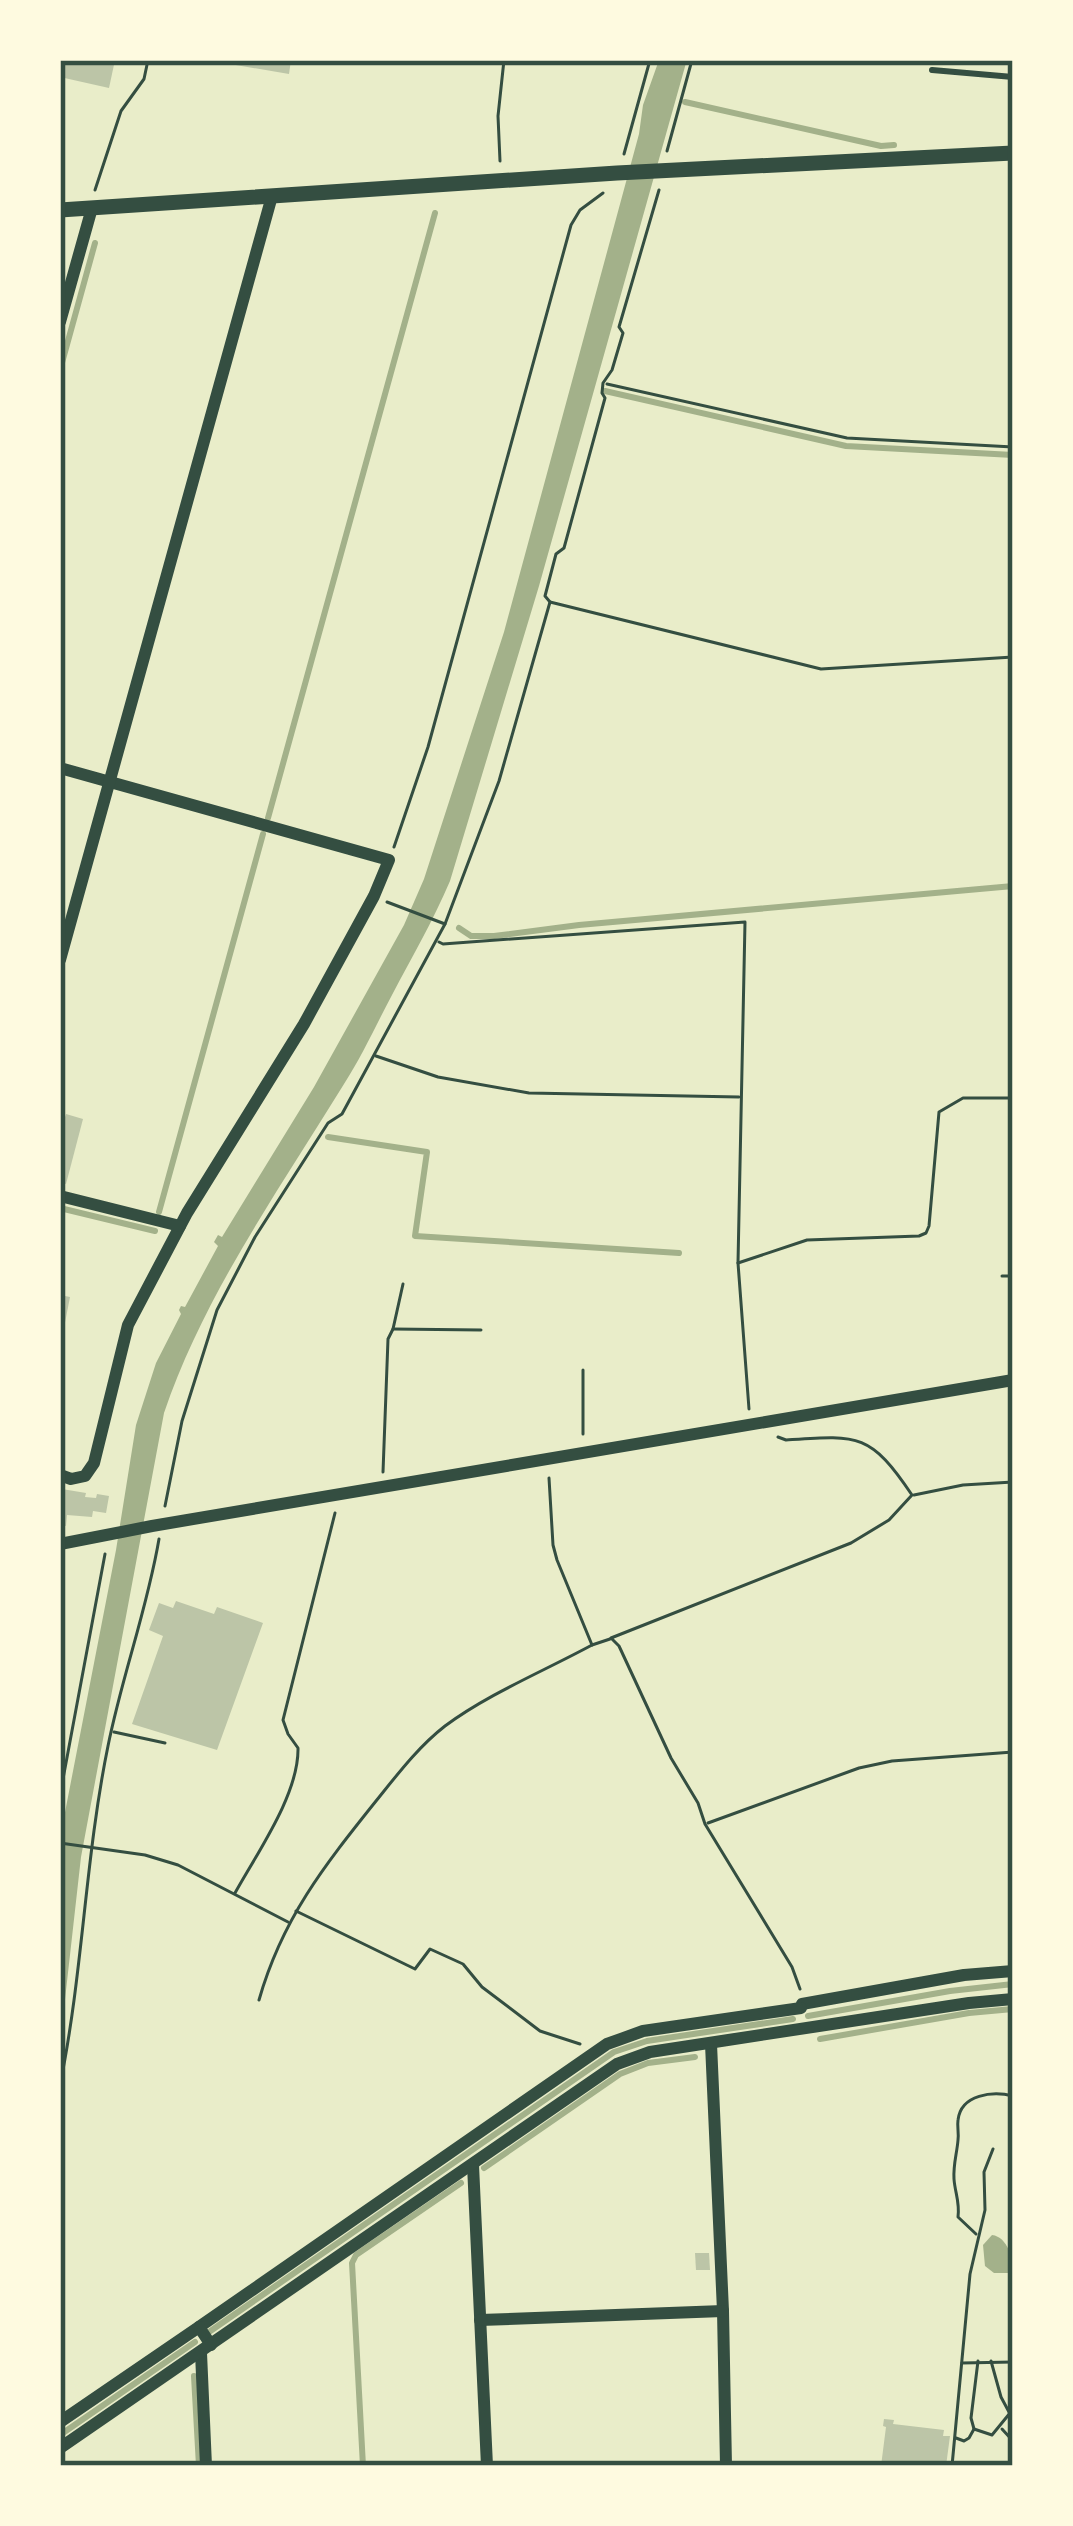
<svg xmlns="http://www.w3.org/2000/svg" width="1073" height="2526" font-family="'PT Sans Narrow',sans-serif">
	<rect width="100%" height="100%" fill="#e9edc9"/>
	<g fill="#a3b18a">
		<path d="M659,60H682L686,63L539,586L450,881C433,921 412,957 392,995C376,1025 362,1056 344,1084C279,1190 204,1295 164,1413L81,1857L60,2044V1838L116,1550L136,1425L156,1363L181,1314L179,1310L181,1306L185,1307L218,1246L214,1242L218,1235L222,1237L314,1087L404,925L424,879L504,632L639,134L643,105Z"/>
		<path d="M992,2235C1008,2237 1013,2259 1013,2273H994L985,2266L983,2245Z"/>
	</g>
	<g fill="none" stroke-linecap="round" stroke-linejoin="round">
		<g stroke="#a3b18a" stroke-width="6">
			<polyline points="685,102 881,146 894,145"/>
			<polyline points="60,370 95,243"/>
			<polyline points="605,391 846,446 1013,455"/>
			<polyline points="268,818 435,213"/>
			<polyline points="459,928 471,936 494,936 579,925 1013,886"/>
			<polyline points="328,1137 427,1152 415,1236 679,1253"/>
			<polyline points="64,1209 155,1231"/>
			<polyline points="159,1212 263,834"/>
			<polyline points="808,2016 950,1991 1013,1984"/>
			<polyline points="820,2039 969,2013 1013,2009"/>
			<polyline points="484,2168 620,2074 648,2063 695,2057"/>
			<polyline points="209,2332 614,2052 647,2041 793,2019"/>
			<polyline points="194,2376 199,2466"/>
			<polyline points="60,2435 195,2342"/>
			<polyline points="363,2466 352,2263 356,2255 461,2183"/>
		</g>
	</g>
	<g fill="#bcc5a7">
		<polygon points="60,60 115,60 109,88 60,77"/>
		<polygon points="218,60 291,60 289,74 218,62"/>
		<polygon points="66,1114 83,1119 66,1184 60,1182 60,1133"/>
		<polygon points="60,1295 70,1297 62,1338 60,1338"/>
		<polygon points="62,1489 86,1493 85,1497 96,1498 97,1494 109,1496 106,1513 93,1511 92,1517 67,1515 66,1526 60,1525"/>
		<polygon points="176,1601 214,1614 217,1607 263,1623 217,1750 132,1724 163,1636 149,1630 159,1603 173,1608"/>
		<polygon points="695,2253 709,2253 710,2270 696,2270"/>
		<polygon points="884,2419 894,2420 893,2424 944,2430 943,2436 950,2436 946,2466 881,2466 886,2427 883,2426"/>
	</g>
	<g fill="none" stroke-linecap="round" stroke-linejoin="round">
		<g stroke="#344e41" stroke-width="3">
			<polyline points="667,151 692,60"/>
			<polyline points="624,154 650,60"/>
			<polyline points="500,161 498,116 504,60"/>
			<polyline points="95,190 121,111 144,79 148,60"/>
			<polyline points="607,384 847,438 1013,447"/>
			<polyline points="550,602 821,669 1013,657"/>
			<polyline points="394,847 428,747 571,225 580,210 603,193"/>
			<polyline points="387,902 445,924"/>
			<polyline points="439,942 443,944 745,922 738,1263 749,1409"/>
			<polyline points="376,1056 438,1077 529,1093 739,1097"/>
			<polyline points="738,1263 807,1240 919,1236 926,1233 929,1226 939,1112 963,1098 1013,1098"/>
			<polyline points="1002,1276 1013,1276"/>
			<polyline points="393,1329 481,1330"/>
			<polyline points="583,1370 583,1434"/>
			<path d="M778,1437L786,1440C857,1435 870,1432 912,1495L889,1520L851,1543L611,1638L619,1646L671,1758L698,1803L705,1824L792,1967L800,1989"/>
			<polyline points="383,1472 388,1339 393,1329 403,1284"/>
			<polyline points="549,1478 553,1545 557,1560 592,1645"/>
			<polyline points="914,1495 963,1485 1013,1482"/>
			<polyline points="165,1506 182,1421 217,1310 255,1237 328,1123 342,1114 445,924 499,781 550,602 545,596 556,554 564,548 605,398 602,393 603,383 612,370 623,333 619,327 659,190"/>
			<polyline points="114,1732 165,1743"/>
			<polyline points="60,1795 105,1554"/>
			<polyline points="708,1823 859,1768 892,1761 1013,1752"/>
			<polyline points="60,1843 145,1855 178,1865 288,1922"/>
			<path d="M235,1893C257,1853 299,1794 298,1748L288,1734L283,1720L335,1513"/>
			<polyline points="296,1911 415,1969 430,1949 463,1964 482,1987 540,2031 580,2044"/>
			<path d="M259,2000C282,1919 324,1866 376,1801C397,1775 418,1747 445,1726C488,1694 544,1671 592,1645L610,1639"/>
			<path d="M60,2085C83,1973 85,1858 108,1746C122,1676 147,1610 159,1539"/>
			<path d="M976,2234L958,2217C960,2202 955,2193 954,2179C953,2165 957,2153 958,2140C959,2133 957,2127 958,2120C961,2094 993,2091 1013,2096"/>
			<polyline points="991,2361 1001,2397 1009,2412"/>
			<polyline points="962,2363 1013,2362"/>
			<polyline points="974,2429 971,2418 978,2361"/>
			<polyline points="1002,2429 1013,2441"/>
			<polyline points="956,2438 964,2441 969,2438 974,2429 992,2435 1010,2413 1013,2414"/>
			<polyline points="952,2466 970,2274 985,2210 984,2172 993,2149"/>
		</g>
		<polyline stroke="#344e41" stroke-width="6" points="932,70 1013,77"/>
		<g stroke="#344e41" stroke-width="12">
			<polyline points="60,322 92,208"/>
			<polyline points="60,768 389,860 374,896 304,1024 187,1213 128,1325 94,1463 85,1476 71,1479 60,1475"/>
			<polyline points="60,960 272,196"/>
			<polyline points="60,1196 180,1226"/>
			<polyline points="60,1544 152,1526 1013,1380"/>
			<polyline points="802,2004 964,1975 1013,1971"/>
			<polyline points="711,2044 723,2311 726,2466"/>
			<polyline points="473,2165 487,2466"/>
			<polyline points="480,2320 723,2311"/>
			<polyline points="199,2327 607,2044 643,2031 801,2008"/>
			<polyline points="201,2353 206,2466"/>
			<polyline points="60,2422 199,2327 211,2345"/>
			<polyline points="60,2448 617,2064 650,2052 969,2003 1013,1999"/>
		</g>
		<polyline stroke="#344e41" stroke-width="15" points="60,210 617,173 1013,153"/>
	</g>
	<rect width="1073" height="2526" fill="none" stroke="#fefae0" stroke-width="126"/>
	<rect x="63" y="63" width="947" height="2400" fill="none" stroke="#344e41" stroke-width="4.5"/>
</svg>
